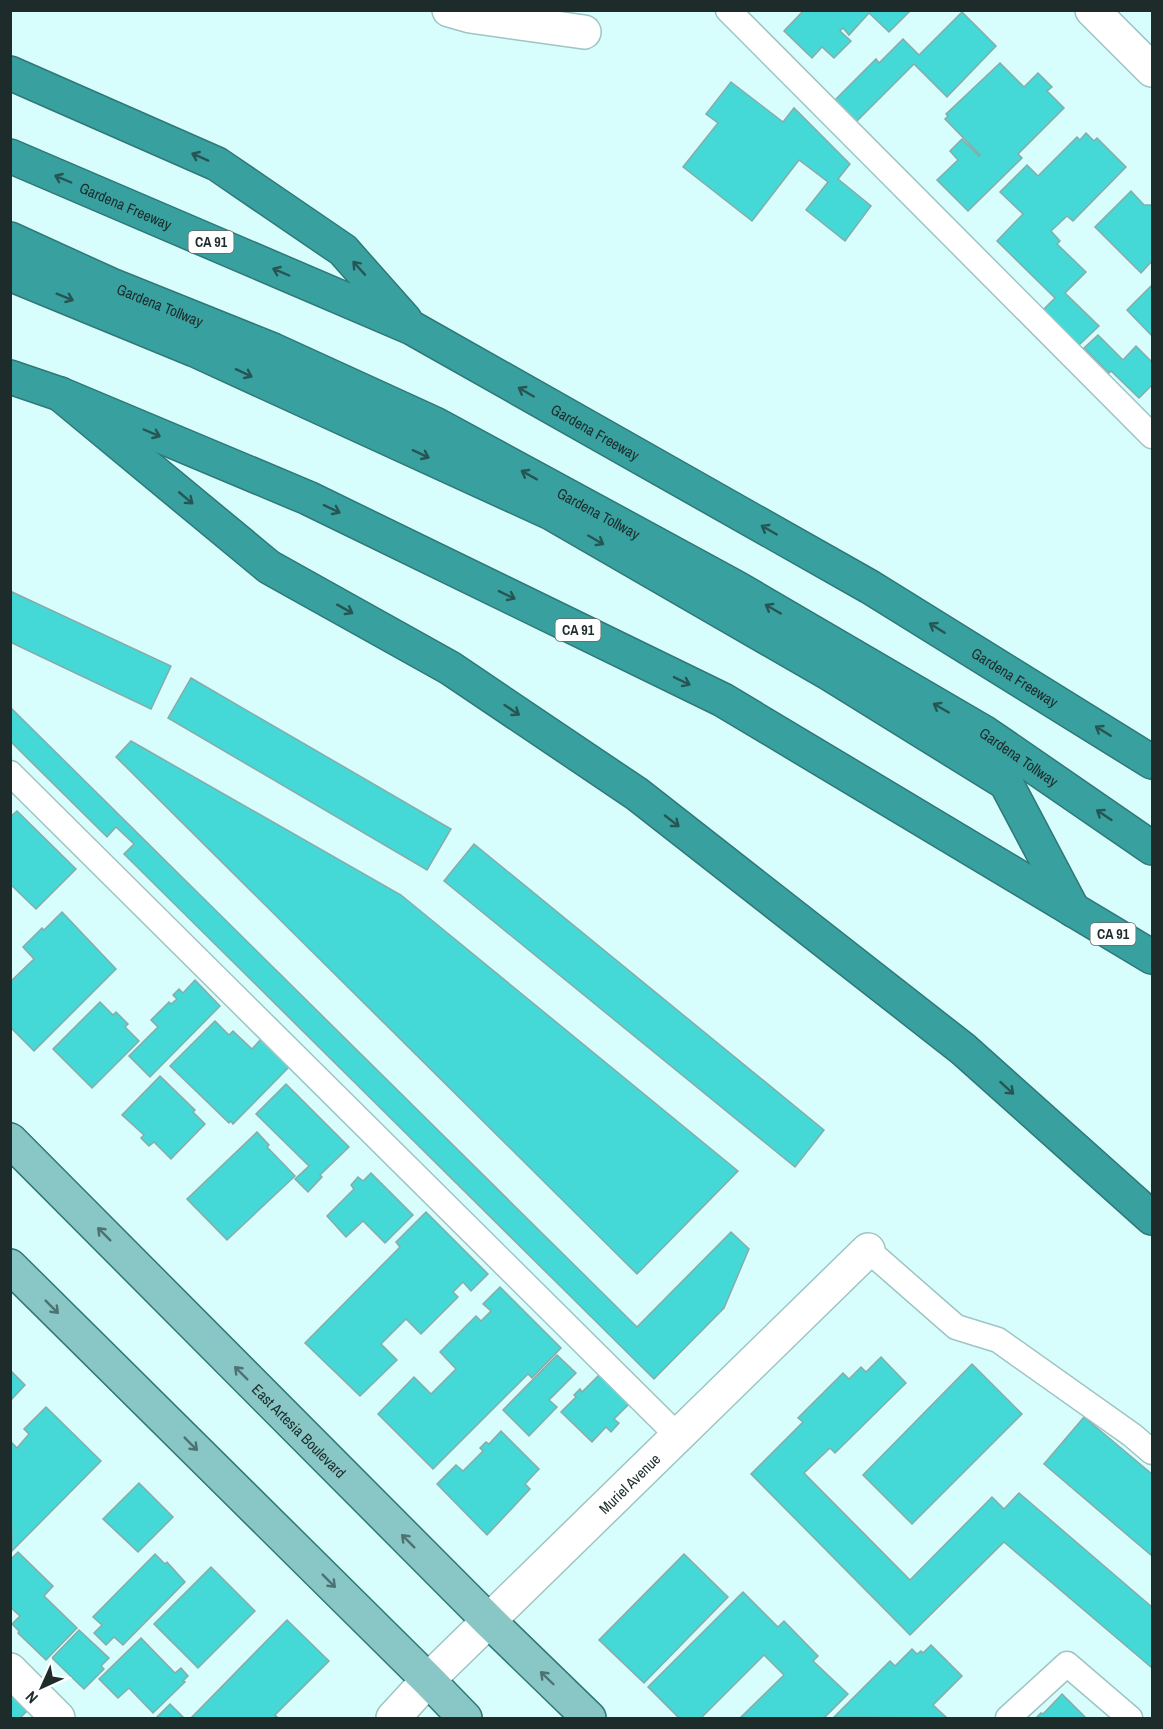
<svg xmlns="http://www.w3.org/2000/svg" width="1163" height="1729" font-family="'Archivo Narrow',sans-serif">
	<rect width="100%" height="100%" fill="#d7fefd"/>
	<g fill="#44d9d7" stroke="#86aba9" stroke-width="1.5">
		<polygon points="804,10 911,10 889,32 869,13 849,35 843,28 840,31 851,41 834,58 822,47 812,58 784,31"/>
		<polygon points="962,12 996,46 947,97 914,64 856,122 834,101 876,59 879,63 903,39 919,55"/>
		<polygon points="1000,63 1024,87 1038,73 1052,87 1047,91 1064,108 1018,154 1022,158 968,211 937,180 958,160 950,151 962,139 979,156 980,155 945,119 948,116 946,114"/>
		<polygon points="731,82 783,122 794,108 850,164 838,179 871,206 845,241 806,210 828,182 799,160 752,221 683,167 718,123 706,114"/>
		<polygon points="1086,133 1094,141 1097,138 1126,167 1073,221 1067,216 1051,231 1060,241 1057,244 1086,272 1065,293 1099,326 1079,345 1043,310 1055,298 997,241 1023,214 1000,192 1027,165 1038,176 1077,137 1080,140"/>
		<polygon points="1131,191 1144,205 1152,205 1152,261 1141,273 1095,227"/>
		<polygon points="1152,285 1152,336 1127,310"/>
		<polygon points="1098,335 1123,360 1136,346 1152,362 1152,385 1139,398 1111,371 1109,373 1084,348"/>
		<polygon points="10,591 171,666 151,709 10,642"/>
		<polygon points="191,678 451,829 427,870 168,718"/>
		<polygon points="10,707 637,1327 731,1232 749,1249 724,1308 654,1379 124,854 134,844 116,827 107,837 10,741"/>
		<polygon points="131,741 401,895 738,1171 637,1274 116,757"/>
		<polygon points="17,811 76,869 36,909 10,884 10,817"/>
		<polygon points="474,844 824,1130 795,1167 444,881"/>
		<polygon points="62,912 116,969 34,1051 10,1027 10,982 34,959 23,947 42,928 44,930"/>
		<polygon points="195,980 220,1006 150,1077 129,1056 158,1027 151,1020 169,1002 171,1004 177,999 173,995 179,989 183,993"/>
		<polygon points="100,1002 113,1015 116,1012 128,1024 125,1027 139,1041 92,1088 53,1049"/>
		<polygon points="215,1021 229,1035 233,1031 252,1049 261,1039 289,1067 233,1124 231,1121 229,1123 170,1066"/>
		<polygon points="160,1076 195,1110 193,1112 205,1124 171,1159 154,1142 149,1146 141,1138 144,1135 122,1115"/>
		<polygon points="286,1084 349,1147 320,1175 322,1177 308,1192 295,1179 309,1166 256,1114"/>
		<polygon points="257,1132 269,1145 267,1147 295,1176 227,1240 187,1199"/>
		<polygon points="371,1173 413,1215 385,1243 363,1221 346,1237 327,1216 354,1189 351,1185 358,1177 363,1181"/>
		<polygon points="426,1212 488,1274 471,1291 463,1282 453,1292 458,1297 421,1334 406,1319 381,1344 397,1360 360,1396 305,1343 400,1247 396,1242"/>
		<polygon points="500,1287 561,1348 532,1378 528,1374 433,1469 378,1414 414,1377 431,1394 456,1369 440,1352 476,1316 481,1321 491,1311 483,1304"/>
		<polygon points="557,1355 576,1373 549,1400 557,1407 529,1436 503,1410"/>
		<polygon points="881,1357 906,1383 835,1453 830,1448 804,1473 910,1580 992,1497 1004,1509 1019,1493 1152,1607 1152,1668 1004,1542 910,1635 751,1474 803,1422 798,1418 843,1373 849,1379 861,1367 866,1372"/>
		<polygon points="972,1364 1022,1414 912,1524 863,1475"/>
		<polygon points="10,1370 25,1385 10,1401"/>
		<polygon points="600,1374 630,1403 614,1419 619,1423 611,1432 606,1427 592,1442 561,1412 576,1397 574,1395 580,1389 582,1392"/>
		<polygon points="46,1407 101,1461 12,1551 10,1444 12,1443 17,1448 29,1434 24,1429"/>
		<polygon points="1084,1417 1152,1474 1152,1556 1044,1464"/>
		<polygon points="501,1431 539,1469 525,1484 530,1489 487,1535 437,1484 456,1465 463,1471 483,1451 480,1448 486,1442 489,1444"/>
		<polygon points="139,1483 173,1517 138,1552 103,1519"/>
		<polygon points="18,1552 53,1586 44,1596 77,1628 46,1660 18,1633 19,1631 12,1624 20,1616 10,1607 10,1560"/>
		<polygon points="155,1554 165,1564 167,1562 185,1582 123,1645 114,1637 106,1645 94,1633 102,1625 93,1617"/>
		<polygon points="684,1554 728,1597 644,1683 599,1640"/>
		<polygon points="211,1567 255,1611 198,1668 154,1624"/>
		<polygon points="743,1592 778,1627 784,1621 818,1656 813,1661 848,1694 824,1718 740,1718 784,1675 764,1655 701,1718 679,1718 648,1687"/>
		<polygon points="287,1620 329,1661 275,1715 278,1718 191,1718"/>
		<polygon points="79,1630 109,1658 101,1666 104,1669 84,1689 52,1658"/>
		<polygon points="141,1638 175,1673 181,1668 188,1676 183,1681 185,1682 153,1713 129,1688 118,1698 99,1679"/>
		<polygon points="931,1645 962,1676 933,1705 947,1718 834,1717 890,1661 895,1666 912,1649 917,1654 921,1651 923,1653"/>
		<polygon points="10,1694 28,1710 20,1718 10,1718"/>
		<polygon points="1062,1694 1086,1718 1036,1718 1041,1713 1043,1714"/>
		<polygon points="170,1704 184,1718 156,1718"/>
	</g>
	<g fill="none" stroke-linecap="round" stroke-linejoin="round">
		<defs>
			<g id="service">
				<polyline points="728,10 1152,436"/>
				<polyline points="10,773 678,1436"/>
				<polyline points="868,1250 956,1327 998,1340 1132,1435 1152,1452"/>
				<polyline points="1008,1718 1067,1664 1130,1718"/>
			</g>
			<g id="minor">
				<polyline points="449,10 470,16 584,32"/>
				<polyline points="1092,10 1152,70"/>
				<polyline points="10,1670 58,1718"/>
				<path id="s1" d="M393,1718L428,1680L868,1250"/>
			</g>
			<g id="primary">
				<path id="s2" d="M10,1140L489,1621L589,1718"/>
				<polyline points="10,1266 428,1680 465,1718"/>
			</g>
			<g id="motorway">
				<polyline points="10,73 217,164 343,250 405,320"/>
				<path id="s3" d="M10,156L412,328L870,587L1152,762"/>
				<path id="s4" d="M10,239L111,285L273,350L435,424L735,587L985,733L1152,848"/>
				<polyline points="10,274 195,350 551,513 830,674 1006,783 1073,910"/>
				<polyline points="10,377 60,394 308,498 723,700 1152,957"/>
				<polyline points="60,394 269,567 450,668 637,794 963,1049 1152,1218"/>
			</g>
		</defs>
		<use href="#service" stroke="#9ec4c3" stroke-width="27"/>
		<use href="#minor" stroke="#9ec4c3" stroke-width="36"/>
		<use href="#primary" stroke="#2f7877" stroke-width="36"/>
		<use href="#motorway" stroke="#2f7877" stroke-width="36"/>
		<use href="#service" stroke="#fff" stroke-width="24"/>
		<use href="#minor" stroke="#fff" stroke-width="33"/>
		<use href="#primary" stroke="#88c7c6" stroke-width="33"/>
		<use href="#motorway" stroke="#38a1a0" stroke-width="33"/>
	</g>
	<defs><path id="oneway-shaft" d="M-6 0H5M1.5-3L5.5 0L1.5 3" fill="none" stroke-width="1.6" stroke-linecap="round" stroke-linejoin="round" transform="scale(1.5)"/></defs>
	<g stroke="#265554">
		<use href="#oneway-shaft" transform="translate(200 157) rotate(-156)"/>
		<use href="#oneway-shaft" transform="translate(63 179) rotate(-157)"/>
		<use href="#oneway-shaft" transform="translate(359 268) rotate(-132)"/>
		<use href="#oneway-shaft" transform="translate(281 272) rotate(-157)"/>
		<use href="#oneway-shaft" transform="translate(65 297) rotate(22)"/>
		<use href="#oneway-shaft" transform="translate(244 373) rotate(25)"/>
		<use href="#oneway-shaft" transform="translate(526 392) rotate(-150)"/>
		<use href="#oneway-shaft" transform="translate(152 433) rotate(23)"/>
		<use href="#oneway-shaft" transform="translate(421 454) rotate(25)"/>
		<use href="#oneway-shaft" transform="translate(529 475) rotate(-151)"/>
		<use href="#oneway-shaft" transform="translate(186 498) rotate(40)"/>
		<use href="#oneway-shaft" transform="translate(332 509) rotate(26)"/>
		<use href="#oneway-shaft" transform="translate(769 530) rotate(-150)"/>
		<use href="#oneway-shaft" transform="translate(596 540) rotate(30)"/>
		<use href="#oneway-shaft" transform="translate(507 595) rotate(26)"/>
		<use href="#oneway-shaft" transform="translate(345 609) rotate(29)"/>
		<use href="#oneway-shaft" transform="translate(773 609) rotate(-150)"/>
		<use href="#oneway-shaft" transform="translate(937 628) rotate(-148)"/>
		<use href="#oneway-shaft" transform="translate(682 681) rotate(26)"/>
		<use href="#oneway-shaft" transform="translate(941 708) rotate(-150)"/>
		<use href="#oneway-shaft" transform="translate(512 710) rotate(34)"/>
		<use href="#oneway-shaft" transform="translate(1103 731) rotate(-148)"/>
		<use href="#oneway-shaft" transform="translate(1104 815) rotate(-146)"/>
		<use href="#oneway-shaft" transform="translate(672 821) rotate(38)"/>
		<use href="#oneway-shaft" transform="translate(1007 1088) rotate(42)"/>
	</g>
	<g stroke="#4d7271">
		<use href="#oneway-shaft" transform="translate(104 1234) rotate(-135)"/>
		<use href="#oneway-shaft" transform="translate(52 1307) rotate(45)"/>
		<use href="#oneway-shaft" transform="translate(241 1373) rotate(-135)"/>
		<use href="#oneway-shaft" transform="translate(191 1444) rotate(45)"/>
		<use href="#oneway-shaft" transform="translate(408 1541) rotate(-135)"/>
		<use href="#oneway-shaft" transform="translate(329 1581) rotate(45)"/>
		<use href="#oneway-shaft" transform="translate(547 1678) rotate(-136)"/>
	</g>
	<g text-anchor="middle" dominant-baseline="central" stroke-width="5" stroke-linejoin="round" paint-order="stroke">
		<g fill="#fff" stroke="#616b6b" stroke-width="1.5">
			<rect x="188.5" y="231" width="45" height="22" rx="4.5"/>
			<rect x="555.5" y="619" width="45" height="22" rx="4.5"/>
			<rect x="1090.5" y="923" width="45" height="22" rx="4.5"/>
		</g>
		<g font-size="14" font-weight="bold" fill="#1d2c2b">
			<text x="211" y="242">CA 91</text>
			<text x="578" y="630">CA 91</text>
			<text x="1113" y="934">CA 91</text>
		</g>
		<g font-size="15" fill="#1d2c2b" stroke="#fff">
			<text stroke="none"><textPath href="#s3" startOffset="126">Gardena Freeway</textPath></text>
			<text stroke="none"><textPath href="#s4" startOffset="164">Gardena Tollway</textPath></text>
			<text stroke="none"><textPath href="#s3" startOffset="648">Gardena Freeway</textPath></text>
			<text stroke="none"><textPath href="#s4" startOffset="650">Gardena Tollway</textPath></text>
			<text stroke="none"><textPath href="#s3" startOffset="1134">Gardena Freeway</textPath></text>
			<text stroke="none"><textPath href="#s4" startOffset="1136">Gardena Tollway</textPath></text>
			<text stroke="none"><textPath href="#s2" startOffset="410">East Artesia Boulevard</textPath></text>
			<text stroke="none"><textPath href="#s1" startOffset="333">Muriel Avenue</textPath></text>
		</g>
	</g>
	<rect width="1163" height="1729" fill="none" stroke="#1d2c2b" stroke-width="24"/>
	<g transform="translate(42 1687) rotate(225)" stroke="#ffffff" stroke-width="4.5" paint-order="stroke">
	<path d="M0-4.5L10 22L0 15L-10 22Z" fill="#1d2c2b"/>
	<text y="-9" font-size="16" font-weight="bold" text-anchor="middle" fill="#1d2c2b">N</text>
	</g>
</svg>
